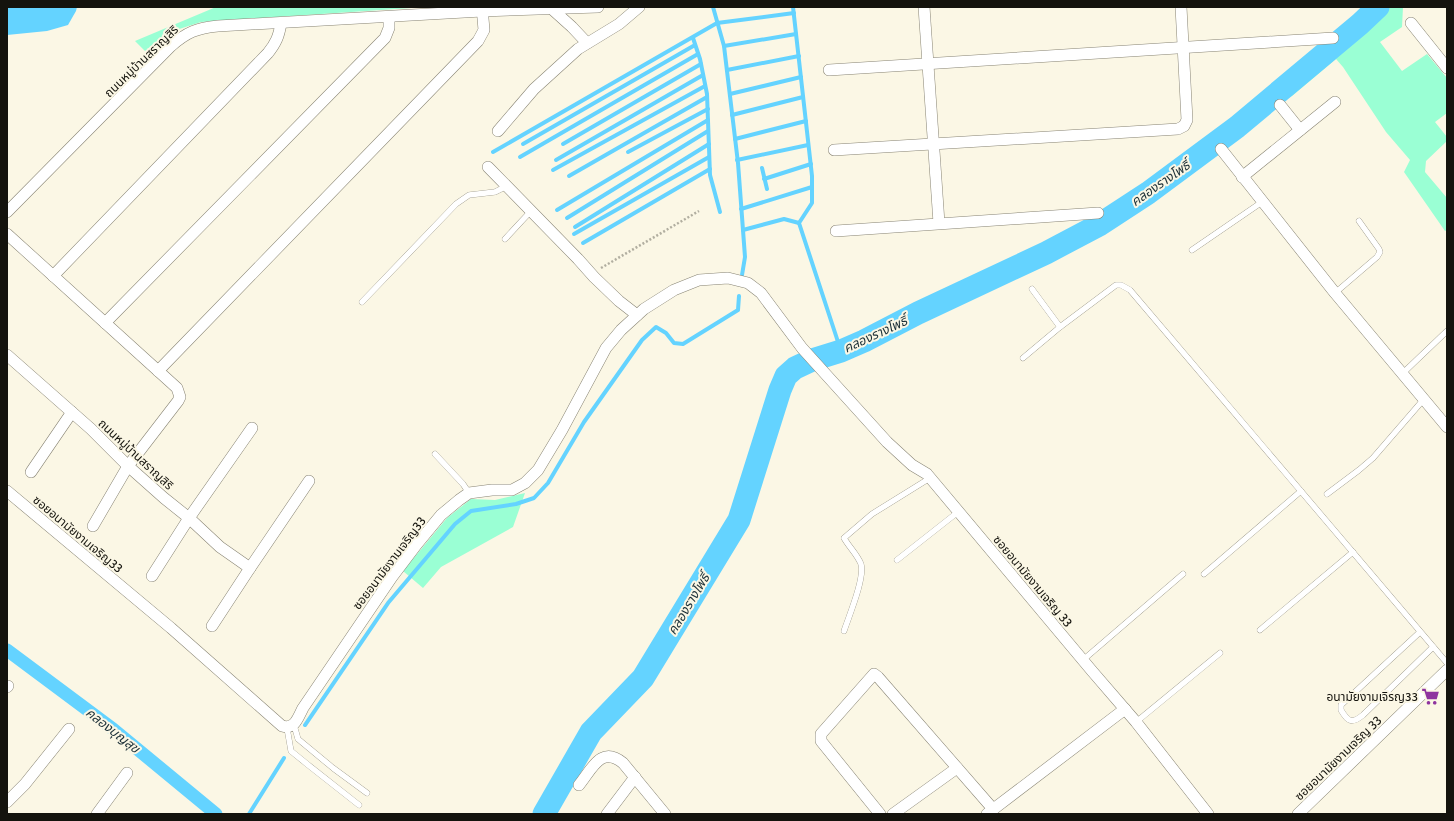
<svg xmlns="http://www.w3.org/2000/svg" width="1454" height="821" font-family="Cabin,'Noto Sans Thai',sans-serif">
	<rect width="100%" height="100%" fill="#fbf7e5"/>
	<g fill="#9affd4">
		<polygon points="216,7 426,7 201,22 173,31 145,51 135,41"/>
		<polygon points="1384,7 1403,7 1402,27 1380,42 1402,71 1427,54 1447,78 1447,113 1435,122 1447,137 1447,141 1426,161 1425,172 1447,198 1447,230 1445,231 1404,172 1410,160 1386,132 1343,67 1336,59 1292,96 1269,105 1349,40"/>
		<polygon points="525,493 513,527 441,567 423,588 403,571 447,518 471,499 495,500"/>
	</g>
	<polygon fill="#64d3ff" points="7,7 77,7 76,11 68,25 47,31 7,35"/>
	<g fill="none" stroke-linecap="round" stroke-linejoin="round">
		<g stroke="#64d3ff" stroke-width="4">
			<polyline points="713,7 724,46 738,163 745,257 742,275"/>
			<polyline points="793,7 812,176 812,203 799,223 841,351"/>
			<polyline points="693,38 700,59 707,94 710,175 720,212"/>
			<polyline points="724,46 796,34"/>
			<polyline points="727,70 799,56"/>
			<polyline points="730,94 801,77"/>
			<polyline points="732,115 803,97"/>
			<polyline points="735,139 806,121"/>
			<polyline points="523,144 695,45"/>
			<polyline points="563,144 701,64"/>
			<polyline points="493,152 717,23 794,13"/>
			<polyline points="628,152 708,109"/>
			<polyline points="520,157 698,54"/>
			<polyline points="556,160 703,75"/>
			<polyline points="737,160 808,145"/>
			<polyline points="762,168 767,189"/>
			<polyline points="553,170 705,86"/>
			<polyline points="569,176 707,97"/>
			<polyline points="764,179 811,164"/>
			<polyline points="741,209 812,187"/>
			<polyline points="557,210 708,120"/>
			<polyline points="567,218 708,131"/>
			<polyline points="575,227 709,144"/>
			<polyline points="743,230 784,219 799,223"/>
			<polyline points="574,234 709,157"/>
			<polyline points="583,243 710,169"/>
			<polyline points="305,725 388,603 455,524 471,511 516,504 534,498 548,483 584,422 642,340 656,327 666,333 674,343 683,344 738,310 739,296"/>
			<polyline points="249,814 284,758"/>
		</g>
		<polyline stroke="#64d3ff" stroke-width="13" points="7,650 113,729 216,814"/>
		<polyline stroke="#64d3ff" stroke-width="23" points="544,814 591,732 643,678 739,520 780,390 786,376 795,368 812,360 841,351 864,341 918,313 1046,253 1099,225 1148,193 1237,127 1360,24 1378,7"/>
		<defs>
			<g id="lane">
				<polyline points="505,239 531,211"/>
				<polyline points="1192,250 1262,202"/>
				<polyline points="1032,289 1060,327"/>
				<polyline points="1335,293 1377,257 1380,252 1379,249 1359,221"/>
				<polyline points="362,302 456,204 469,195 495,192 507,186"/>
				<polyline points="1023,358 1060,327 1116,285 1121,285 1130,290 1447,663"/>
				<polyline points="1403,373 1447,331"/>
				<polyline points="435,454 463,484 469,493"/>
				<polyline points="1327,494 1359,470 1373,458 1424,399"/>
				<polyline points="897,560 958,512"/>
				<polyline points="1204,574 1301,491"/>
				<polyline points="1260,630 1353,552"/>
				<path d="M844,631C849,616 865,578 861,564C857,554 849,547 844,538L872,514L930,478"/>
				<path d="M1420,632L1341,705V710C1348,722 1352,724 1363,715L1433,647"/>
				<polyline points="1083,660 1183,574"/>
				<polyline points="1136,722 1220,653"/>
				<polyline points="294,725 298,739 333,768 367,793"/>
				<polyline points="287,728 291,751 307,764 359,805"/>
			</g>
			<g id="street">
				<polyline points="924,7 939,223"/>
				<polyline points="552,9 572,27 587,43"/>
				<polyline points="1411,23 1447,68"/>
				<polyline points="829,70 1333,38"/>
				<polyline points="1280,105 1300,130"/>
				<polyline points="498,131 534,89 578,49 619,24 639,7"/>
				<polyline points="1221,149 1335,293 1447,427"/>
				<polyline points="834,150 1178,129 1184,126 1187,120 1181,7"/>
				<polyline points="488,167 578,259 594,277 619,301 637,315"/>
				<polyline points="1242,177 1335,102"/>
				<path d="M7,212L171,46C187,32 197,28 218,26L482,11L598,7"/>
				<polyline points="836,231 1098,213"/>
				<polyline points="7,234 177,388 180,397 178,401 128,466 93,526"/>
				<path d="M53,276L268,53C276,43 279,36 281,23"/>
				<polyline points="105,323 385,38 389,28 389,18"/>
				<polyline points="7,355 91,429 128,466 164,498 189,518 220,547 250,568"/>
				<polyline points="158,371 478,41 484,30 482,7"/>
				<polyline points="31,472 72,412"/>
				<path d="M7,491L171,628L282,726C295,730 298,717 303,708L392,577L417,544L441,515L459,500L469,493L492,490H512L525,483L538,470L562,430L606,348L621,330L644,309L674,290L699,280L728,278L748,283L761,293L802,348L887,442L912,465L927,474L1092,671L1136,722L1208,814"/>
				<polyline points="152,576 189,518 252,428"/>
				<polyline points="212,626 250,568 309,481"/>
				<polyline points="7,687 8,686"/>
				<path d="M579,785C592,769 601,745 623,763L665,814"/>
				<polyline points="7,802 25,784 69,729"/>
				<polyline points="97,814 127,773"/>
				<polyline points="607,814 635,777"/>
				<polyline points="880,814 821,741 821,734 874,674 878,677 993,809"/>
				<polyline points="893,814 957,768"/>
				<polyline points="987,814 1125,709"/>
				<polyline points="1298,814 1447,670"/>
			</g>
		</defs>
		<use href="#lane" stroke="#888474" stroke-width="6"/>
		<use href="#street" stroke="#888474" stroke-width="12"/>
		<polyline stroke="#b1aea0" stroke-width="2.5" stroke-dasharray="2 2" stroke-linecap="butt" points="601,268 699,211"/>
		<use href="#lane" stroke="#fff" stroke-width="5.5"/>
		<use href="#street" stroke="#fff" stroke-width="11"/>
	</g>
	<defs>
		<symbol id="supermarket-bare" viewBox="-9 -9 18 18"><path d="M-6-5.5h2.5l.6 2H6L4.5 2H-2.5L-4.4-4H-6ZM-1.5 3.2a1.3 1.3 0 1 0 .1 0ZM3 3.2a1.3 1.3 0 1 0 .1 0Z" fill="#8f349f" stroke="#fbf7e5" stroke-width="2.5" paint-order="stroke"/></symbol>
	</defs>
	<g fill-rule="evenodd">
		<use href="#supermarket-bare" x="1418" y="684" width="25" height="25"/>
	</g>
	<g text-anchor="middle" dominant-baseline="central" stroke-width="4" stroke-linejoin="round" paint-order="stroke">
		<g font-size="12" fill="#14130d" stroke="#fbf7e5">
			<text transform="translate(141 61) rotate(-44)">ถนนหมู่บ้านสราญสิริ</text>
			<text transform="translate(136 454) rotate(43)">ถนนหมู่บ้านสราญสิริ</text>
			<text transform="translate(78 534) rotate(40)">ซอยอนามัยงามเจริญ33</text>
			<text transform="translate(389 563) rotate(-53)">ซอยอนามัยงามเจริญ33</text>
			<text transform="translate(1033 581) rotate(50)">ซอยอนามัยงามเจริญ 33</text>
			<text transform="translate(1338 758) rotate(-44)">ซอยอนามัยงามเจริญ 33</text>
		</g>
		<g font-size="12" fill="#14130d" stroke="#fbf7e5" text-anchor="end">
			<text x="1418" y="696">อนามัยงามเจิรญ33</text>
		</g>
		<g font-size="13" font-style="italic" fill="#1b2f37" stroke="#fbf7e5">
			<text transform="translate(1160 183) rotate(-35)">คลองรางโพธิ์</text>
			<text transform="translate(875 334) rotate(-25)">คลองรางโพธิ์</text>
			<text transform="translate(688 604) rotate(-59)">คลองรางโพธิ์</text>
			<text transform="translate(113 730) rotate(38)">คลองบุญสุข</text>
		</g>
	</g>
	<rect width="1454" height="821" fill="none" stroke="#14130d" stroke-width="16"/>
</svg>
